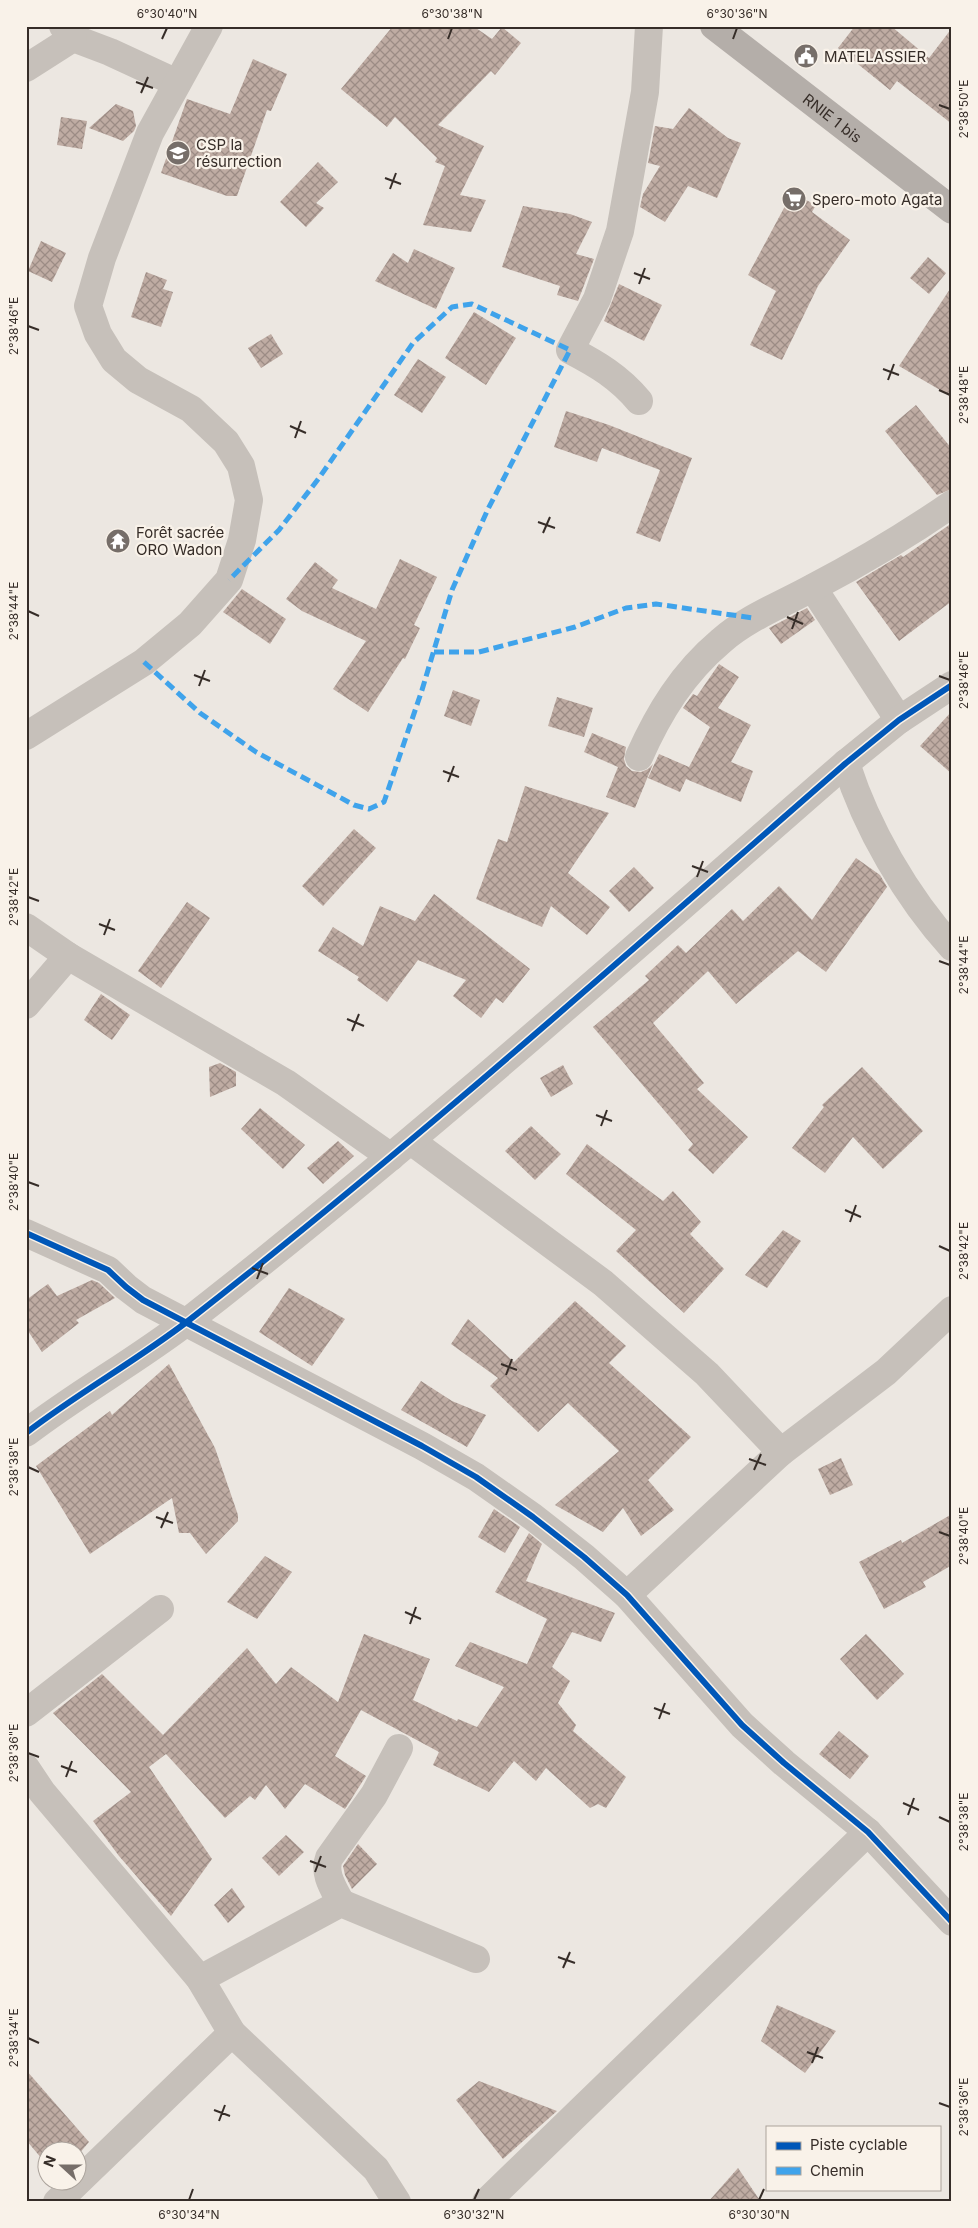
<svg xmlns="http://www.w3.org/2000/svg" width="978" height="2228" font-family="Inter,sans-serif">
	<defs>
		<pattern id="building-cross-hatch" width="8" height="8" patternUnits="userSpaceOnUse" patternTransform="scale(1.25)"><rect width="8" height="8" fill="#bfaca3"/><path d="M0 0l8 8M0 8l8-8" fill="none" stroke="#9c8c85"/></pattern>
	</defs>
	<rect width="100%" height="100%" fill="#ece7e1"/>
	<g fill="url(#building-cross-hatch)">
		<polygon points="393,26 473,26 492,39 502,27 521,43 495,75 491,71 438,125 484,146 460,195 486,200 471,232 423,225 445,166 435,162 437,158 395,117 387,127 341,89"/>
		<polygon points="855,26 891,26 929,58 952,28 952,124 897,81 890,90 838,48"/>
		<polygon points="253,59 287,74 271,111 267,110 237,196 227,196 161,173 187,99 230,114"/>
		<polygon points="116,104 133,111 136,126 134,131 123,141 89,128"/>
		<polygon points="689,108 728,138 741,143 717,198 688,186 665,222 640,207 643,194 660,166 648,163 655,126 673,129"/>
		<polygon points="61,117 87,121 82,149 57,145"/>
		<polygon points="318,162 338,182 316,203 324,208 306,227 280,202"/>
		<polygon points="792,193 816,205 812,212 850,240 818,286 782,360 750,345 776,291 748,275"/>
		<polygon points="523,206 570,214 592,222 576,254 594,259 578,301 557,295 560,286 502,267"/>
		<polygon points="41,241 66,253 52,282 28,271"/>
		<polygon points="414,249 455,268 436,309 375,281 393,253 408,263"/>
		<polygon points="928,257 946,273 929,294 910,278"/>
		<polygon points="146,272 167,280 163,289 173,292 161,327 131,317"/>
		<polygon points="619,284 662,305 644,341 604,321"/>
		<polygon points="952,286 952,397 899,366"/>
		<polygon points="474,312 516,338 486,385 445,358"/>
		<polygon points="271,334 283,354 261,368 248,348"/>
		<polygon points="418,359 446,377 422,413 394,395"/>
		<polygon points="916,405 952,449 952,489 937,495 885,431"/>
		<polygon points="566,411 609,425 692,458 660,542 636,533 660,470 602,448 597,462 554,447"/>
		<polygon points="952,523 952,601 899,641 856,582 901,555 903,557"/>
		<polygon points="400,559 437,577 414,625 420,628 405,659 403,658 368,712 333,689 366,641 302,611 286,599 315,562 338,580 332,588 376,609"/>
		<polygon points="242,589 286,619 270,644 223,612"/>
		<polygon points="807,608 815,620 781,644 769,628"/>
		<polygon points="719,664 739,677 718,708 751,725 731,762 753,771 741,802 686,779 680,792 648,778 659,754 689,767 710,727 683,708 693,694 697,696"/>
		<polygon points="453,690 480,700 471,726 444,716"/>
		<polygon points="557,697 593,708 584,737 548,726"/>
		<polygon points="952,711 952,774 920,746"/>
		<polygon points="592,733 626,747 624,759 626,766 632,771 641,772 648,769 653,764 635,808 606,797 618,767 584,752"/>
		<polygon points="525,786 609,813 568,873 610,907 587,935 551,906 542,927 476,899 498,839 507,842"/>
		<polygon points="354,829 376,848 323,906 302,886"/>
		<polygon points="856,858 880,875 887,887 826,972 798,951 736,1004 708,971 653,1023 704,1083 697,1089 748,1137 713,1174 688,1150 693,1144 593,1027 649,980 645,976 678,945 686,953 732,909 743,921 779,886 812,920"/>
		<polygon points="634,867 654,888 629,912 609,891"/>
		<polygon points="434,894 530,969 503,1003 496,998 481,1018 453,996 466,980 418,960 387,1002 357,980 359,977 318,951 333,927 363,946 380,906 415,921"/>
		<polygon points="187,902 210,918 161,988 138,971"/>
		<polygon points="101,994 130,1015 112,1040 84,1020"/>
		<polygon points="220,1063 236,1072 236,1086 210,1097 209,1067"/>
		<polygon points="563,1065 573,1084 551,1097 540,1078"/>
		<polygon points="862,1067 923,1131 883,1169 853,1137 825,1173 792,1148 824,1107 822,1105"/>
		<polygon points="260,1108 305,1145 283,1169 241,1129"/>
		<polygon points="531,1126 561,1154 535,1180 505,1151"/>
		<polygon points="338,1141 354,1156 323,1184 307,1168"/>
		<polygon points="587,1144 663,1201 673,1191 701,1222 690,1234 724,1269 684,1313 616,1251 636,1230 566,1174"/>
		<polygon points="783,1230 801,1241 767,1288 745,1275"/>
		<polygon points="92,1280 99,1283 115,1298 76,1320 79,1323 42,1352 26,1328 26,1300 48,1284 57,1296"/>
		<polygon points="289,1288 345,1319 312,1366 259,1332"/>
		<polygon points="575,1301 626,1346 609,1363 691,1437 648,1480 674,1510 641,1536 623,1508 603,1532 555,1505 619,1451 568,1403 538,1432 490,1386 498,1378 451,1344 468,1319 514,1362"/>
		<polygon points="169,1364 215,1448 238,1515 238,1521 206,1554 190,1533 179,1533 172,1498 90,1554 36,1466 110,1411 112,1415"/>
		<polygon points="421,1381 452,1401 486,1415 467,1447 401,1410"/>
		<polygon points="841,1458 853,1485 830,1495 818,1469"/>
		<polygon points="494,1509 520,1527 505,1553 478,1537"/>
		<polygon points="952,1514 952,1565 923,1582 926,1587 884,1609 859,1562 901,1540 902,1543"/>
		<polygon points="529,1533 542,1544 526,1581 615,1613 601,1642 572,1632 552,1667 570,1681 558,1703 576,1725 573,1731 626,1777 606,1808 598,1804 590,1808 546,1768 536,1781 514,1761 489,1792 433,1765 439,1752 361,1710 335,1756 366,1776 345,1809 305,1784 285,1809 266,1785 255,1800 250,1796 225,1818 166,1754 149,1767 212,1859 171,1916 119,1856 93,1821 131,1792 53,1713 102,1674 163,1735 247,1648 276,1684 291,1667 338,1702 364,1634 430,1659 413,1700 457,1721 458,1719 477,1727 504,1687 455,1666 470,1642 527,1664 547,1619 495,1592"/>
		<polygon points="265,1556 292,1572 257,1619 227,1602"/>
		<polygon points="866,1634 904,1674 877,1700 840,1659"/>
		<polygon points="839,1731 869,1756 850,1779 819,1754"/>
		<polygon points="286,1835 304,1852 279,1876 262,1858"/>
		<polygon points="358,1844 377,1864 352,1889 345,1875 343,1866"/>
		<polygon points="232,1888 245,1907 228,1923 214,1905"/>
		<polygon points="777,2005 836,2031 805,2073 761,2041"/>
		<polygon points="26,2070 89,2142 78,2155 78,2150 48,2150 48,2166 26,2140"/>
		<polygon points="479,2081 557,2111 503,2159 456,2100"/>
		<polygon points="738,2168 761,2202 708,2202"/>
	</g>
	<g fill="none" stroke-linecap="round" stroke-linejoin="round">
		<g stroke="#c6c0ba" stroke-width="28">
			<polyline points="63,26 73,38 110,52 177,83"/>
			<polyline points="26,68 73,38"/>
			<path d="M639,401C619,377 597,364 570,350L597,299L620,231L645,92L649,26"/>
			<polyline points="813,588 899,720"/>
			<polyline points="26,736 144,662 190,624 229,580 242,540 249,500 241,466 226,442 191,409 138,380 114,360 98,334 88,306 102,258 150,133 209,26"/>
			<path d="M639,757C659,712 683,673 721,641C747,618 781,605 812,588C860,563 907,535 952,504"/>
			<path d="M846,763C866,827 907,898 952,947"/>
			<polyline points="26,927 68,956 286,1083 391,1157"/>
			<polyline points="26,1005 68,956"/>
			<polyline points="411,1141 603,1283 707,1374 781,1452"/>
			<polyline points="26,1233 108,1270 126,1287 143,1300 422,1446 476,1477 533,1517 584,1557 627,1595 742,1725 784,1763 868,1832 952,1922"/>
			<path d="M26,1433C78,1393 136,1361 188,1321C415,1144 629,952 846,763L899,720L952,685"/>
			<polyline points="627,1595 781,1452 886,1372 952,1310"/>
			<polyline points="26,1713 160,1609"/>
			<polyline points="26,1768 42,1792 200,1979 232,2033 376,2169 397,2202"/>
			<path d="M341,1903C334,1889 323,1874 329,1858L374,1795L399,1748"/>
			<polyline points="200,1979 341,1903 476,1959"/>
			<polyline points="57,2202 232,2033"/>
			<polyline points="486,2202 868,1832"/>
		</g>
		<path stroke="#b4aea9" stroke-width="28" id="s1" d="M714,26L952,210"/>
		<g stroke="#3fa3eb" stroke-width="5" stroke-dasharray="10 5" stroke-linecap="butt">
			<polyline points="434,652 479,652 575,627 626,608 656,604 753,618"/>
			<polyline points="144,662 200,713 256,752 354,805 369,809 384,802 422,690 452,590 488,509 570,350 472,304 452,307 413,343 319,478 279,530 229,580"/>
		</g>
		<defs>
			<g id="cycleway">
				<polyline points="26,1233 108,1270 126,1287 143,1300 422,1446 476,1477 533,1517 584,1557 627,1595 742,1725 784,1763 868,1832 952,1922"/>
				<path d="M26,1433C78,1393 136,1361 188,1321C415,1144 629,952 846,763L899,720L952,685"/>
			</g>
		</defs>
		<use href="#cycleway" stroke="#f9f2e9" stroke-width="9"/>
		<use href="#cycleway" stroke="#0057b8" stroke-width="6"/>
	</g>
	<path fill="none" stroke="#362d28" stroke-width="2" d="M162,39L167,28M448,39L452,28M733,39L737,28M136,82L153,88M141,93L148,77M939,105L950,109M385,178L401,184M390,189L396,173M634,273L650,279M639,284L645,268M28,326L39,330M883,369L899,375M888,380L894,364M939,390L950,395M290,426L306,433M295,438L301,421M538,522L555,528M543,533L550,517M28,611L39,616M787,617L803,624M792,629L798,612M194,675L210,681M939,676L950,680M199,686L205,670M443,771L459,777M448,782L454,766M692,866L708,872M697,877L703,861M28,897L39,901M99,924L115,930M104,935L110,919M939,961L950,965M347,1019L364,1026M352,1031L359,1014M596,1115L612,1121M601,1126L607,1110M28,1182L39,1186M845,1210L861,1217M850,1222L856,1205M939,1246L950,1251M252,1268L268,1274M257,1279L263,1263M501,1364L517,1370M506,1375L512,1359M749,1459L766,1465M28,1467L39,1472M754,1470L761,1454M156,1517L173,1523M161,1528L168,1512M939,1532L950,1536M405,1612L421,1619M410,1624L416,1607M654,1708L670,1714M659,1719L665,1703M28,1753L39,1757M61,1766L77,1772M66,1777L72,1761M903,1803L919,1810M908,1815L914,1798M939,1817L950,1822M310,1861L326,1867M315,1872L321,1856M558,1957L575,1963M563,1968L570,1952M28,2038L39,2043M807,2052L823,2058M812,2063L818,2047M939,2103L950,2107M214,2110L230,2116M219,2121L225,2105M189,2200L193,2189M474,2200L479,2189M759,2200L764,2189"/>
	<defs>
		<symbol id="civic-disc" viewBox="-11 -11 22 22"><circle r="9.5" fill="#766e69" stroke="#f9f2e9"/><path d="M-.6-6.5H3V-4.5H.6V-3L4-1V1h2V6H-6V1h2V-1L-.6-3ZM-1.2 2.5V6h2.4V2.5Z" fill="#fff"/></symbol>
		<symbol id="school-disc" viewBox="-11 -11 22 22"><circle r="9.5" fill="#766e69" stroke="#f9f2e9"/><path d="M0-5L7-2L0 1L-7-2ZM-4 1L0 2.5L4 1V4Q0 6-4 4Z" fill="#fff"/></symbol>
		<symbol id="supermarket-disc" viewBox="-11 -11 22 22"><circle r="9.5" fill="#766e69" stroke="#f9f2e9"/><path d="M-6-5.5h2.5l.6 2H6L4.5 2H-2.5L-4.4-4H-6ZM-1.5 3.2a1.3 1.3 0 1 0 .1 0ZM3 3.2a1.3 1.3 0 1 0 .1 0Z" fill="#fff"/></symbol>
		<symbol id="temple-disc" viewBox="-11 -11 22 22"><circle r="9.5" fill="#766e69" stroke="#f9f2e9"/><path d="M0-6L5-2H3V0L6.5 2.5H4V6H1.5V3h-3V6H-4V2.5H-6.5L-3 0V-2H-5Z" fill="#fff"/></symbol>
	</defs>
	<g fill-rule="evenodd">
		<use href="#civic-disc" x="792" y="42" width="28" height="28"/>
		<use href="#school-disc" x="164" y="139" width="28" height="28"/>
		<use href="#supermarket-disc" x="780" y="185" width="28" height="28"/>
		<use href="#temple-disc" x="104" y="527" width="28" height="28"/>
	</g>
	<g text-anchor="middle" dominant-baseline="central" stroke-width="4.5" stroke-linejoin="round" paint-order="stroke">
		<g font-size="15" fill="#362d28" stroke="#f9f2e9" text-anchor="start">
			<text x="824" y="56">MATELASSIER</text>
			<text x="196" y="144">CSP la<tspan x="196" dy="17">résurrection</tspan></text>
			<text x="812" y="199">Spero-moto Agata</text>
			<text x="136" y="532">Forêt sacrée<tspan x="136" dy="17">ORO Wadon</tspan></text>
		</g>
		<g font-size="15" fill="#362d28" stroke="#f9f2e9">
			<text stroke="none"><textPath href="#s1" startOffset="150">RNIE 1 bis</textPath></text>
		</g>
	</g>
	<rect width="978" height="2228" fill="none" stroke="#f9f2e9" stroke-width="55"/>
	<rect x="766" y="2126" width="175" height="65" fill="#f9f2e9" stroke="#aba39c"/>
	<rect x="776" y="2142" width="25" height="8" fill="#0057b8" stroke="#aba39c"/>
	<text x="810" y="2150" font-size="15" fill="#362d28">Piste cyclable</text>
	<rect x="776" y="2167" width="25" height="8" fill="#3fa3eb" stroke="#aba39c"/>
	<text x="810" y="2176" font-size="15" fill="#362d28">Chemin</text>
	<g transform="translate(62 2166) rotate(291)"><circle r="24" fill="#f9f2e9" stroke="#aba39c"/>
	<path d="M0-4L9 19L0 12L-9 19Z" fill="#766e69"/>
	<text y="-8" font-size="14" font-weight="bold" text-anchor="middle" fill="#362d28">N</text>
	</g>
	<rect x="28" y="28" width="922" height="2172" fill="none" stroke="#362d28" stroke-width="2"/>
	<g font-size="12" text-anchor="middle" fill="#362d28">
		<text x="167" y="18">6°30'40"N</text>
		<text x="452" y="18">6°30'38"N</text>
		<text x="737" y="18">6°30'36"N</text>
		<text transform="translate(964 109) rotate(-90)" y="4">2°38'50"E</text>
		<text transform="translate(14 326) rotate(-90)" y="4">2°38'46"E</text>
		<text transform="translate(964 395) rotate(-90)" y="4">2°38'48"E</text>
		<text transform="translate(14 611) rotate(-90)" y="4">2°38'44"E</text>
		<text transform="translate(964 680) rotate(-90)" y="4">2°38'46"E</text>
		<text transform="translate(14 897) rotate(-90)" y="4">2°38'42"E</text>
		<text transform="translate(964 965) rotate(-90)" y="4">2°38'44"E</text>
		<text transform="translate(14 1182) rotate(-90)" y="4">2°38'40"E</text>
		<text transform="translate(964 1251) rotate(-90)" y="4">2°38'42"E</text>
		<text transform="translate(14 1467) rotate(-90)" y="4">2°38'38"E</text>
		<text transform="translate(964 1536) rotate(-90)" y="4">2°38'40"E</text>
		<text transform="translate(14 1753) rotate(-90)" y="4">2°38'36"E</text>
		<text transform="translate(964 1822) rotate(-90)" y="4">2°38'38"E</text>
		<text transform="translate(14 2038) rotate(-90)" y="4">2°38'34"E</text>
		<text transform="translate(964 2107) rotate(-90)" y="4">2°38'36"E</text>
		<text x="189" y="2219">6°30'34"N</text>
		<text x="474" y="2219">6°30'32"N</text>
		<text x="759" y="2219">6°30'30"N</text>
	</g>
</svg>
